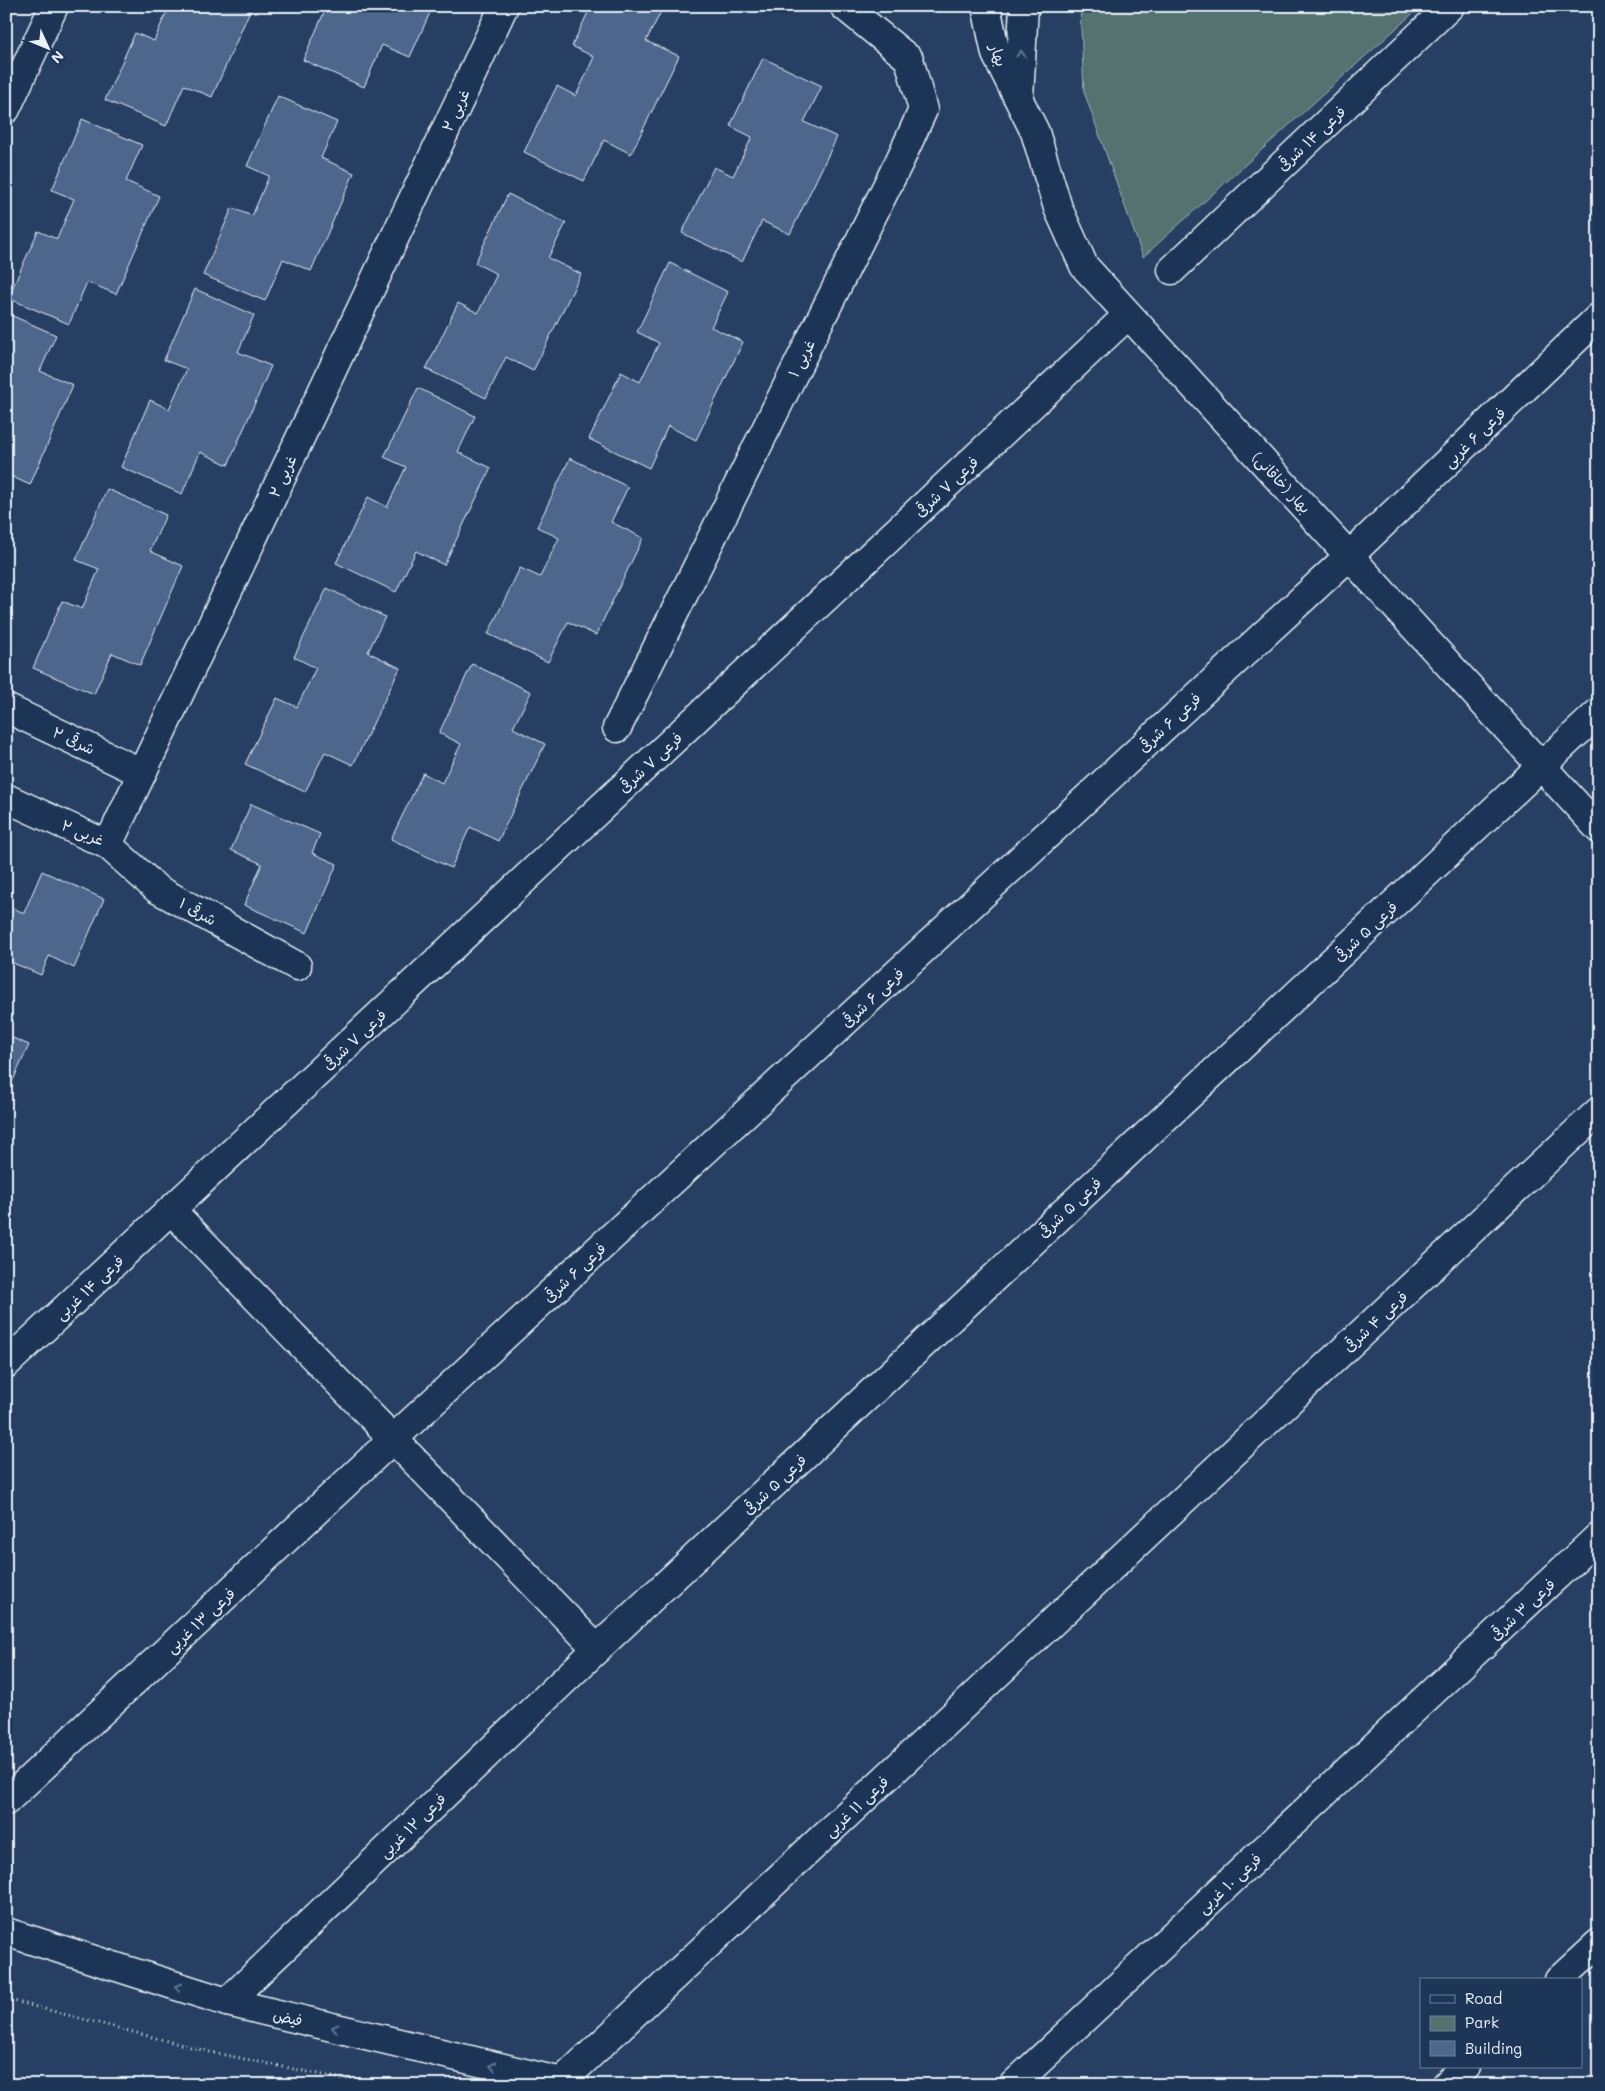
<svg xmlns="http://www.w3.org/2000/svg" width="1605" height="2091" font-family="Mali,'Playpen Sans Arabic',sans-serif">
	<rect width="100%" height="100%" fill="#273f62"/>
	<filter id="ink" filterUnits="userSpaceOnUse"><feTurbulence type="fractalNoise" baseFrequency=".02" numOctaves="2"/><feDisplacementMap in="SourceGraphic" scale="10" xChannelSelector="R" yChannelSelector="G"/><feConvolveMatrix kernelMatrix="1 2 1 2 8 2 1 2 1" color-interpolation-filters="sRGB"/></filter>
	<g filter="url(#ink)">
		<polygon fill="#557270" stroke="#9eb2b4" points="1080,6 1421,6 1143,257 1084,92"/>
		<g fill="#4e668c" stroke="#e8f1f8">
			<polygon points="169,6 252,6 212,97 184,85 166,126 105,100 135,33 154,41"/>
			<polygon points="327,6 433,6 410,57 382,45 364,87 303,60"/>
			<polygon points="591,6 664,6 646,41 679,56 631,154 604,140 584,181 524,152 557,86 576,96 594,57 572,46"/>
			<polygon points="763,58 822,86 804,122 837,137 790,234 762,221 742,262 682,233 714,167 733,176 752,137 730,126"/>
			<polygon points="278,96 337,122 321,158 354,173 311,271 283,259 265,301 203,275 232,208 252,216 269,176 247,166"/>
			<polygon points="82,119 142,145 126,181 159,196 116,294 87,282 69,324 8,298 38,231 57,239 74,199 52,190"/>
			<polygon points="508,194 566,223 548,258 581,274 533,371 506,357 486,398 426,369 458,303 478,313 497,274 475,263"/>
			<polygon points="670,263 728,292 711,327 743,342 696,440 668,426 649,468 589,439 621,372 640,382 659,343 637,332"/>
			<polygon points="195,289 254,315 238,352 271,366 228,465 200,452 182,494 121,467 150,400 169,409 187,369 164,360"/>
			<polygon points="6,313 56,335 40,371 73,385 30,485 6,474"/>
			<polygon points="418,388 475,416 458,452 491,468 444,565 416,551 396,592 336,563 368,497 387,507 406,467 384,457"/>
			<polygon points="570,458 628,487 611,522 643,538 596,635 568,622 548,662 488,634 520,568 540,577 559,538 537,527"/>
			<polygon points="107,489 166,515 150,551 183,566 140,665 112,653 94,694 33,668 62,601 82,609 99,569 76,560"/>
			<polygon points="327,588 385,617 368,652 400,668 353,765 325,752 305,792 245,764 277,698 297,707 316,668 294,657"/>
			<polygon points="472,664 531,692 513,728 545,744 498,841 470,827 451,868 391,839 423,773 442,783 461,744 439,733"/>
			<polygon points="251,804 320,834 312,853 337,864 307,933 244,905 262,864 231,850"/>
			<polygon points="42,871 104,899 74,968 49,956 41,975 6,960 6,905 24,913"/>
			<polygon points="6,1035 29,1045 6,1096"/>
		</g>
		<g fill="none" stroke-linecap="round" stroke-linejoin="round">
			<defs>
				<g id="street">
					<polyline points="6,109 54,6"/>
					<polyline points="1172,270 1450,6"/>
					<polyline points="6,708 142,773"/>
					<polyline points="617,728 900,160 923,110 909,59 844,6"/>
					<polyline points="6,798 108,845 504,6"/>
					<polyline points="108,845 157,889 297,966"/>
					<polyline points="171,1210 597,1649"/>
					<polyline points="6,1364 1128,315"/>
					<polyline points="6,1801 394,1438 1349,556 1599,317"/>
					<polyline points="1559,1980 1599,1943"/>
					<polyline points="227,2002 597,1649 1599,712"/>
					<polyline points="561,2082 1599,1111"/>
					<polyline points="1013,2085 1599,1536"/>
					<polyline points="1446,2085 1465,2067"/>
				</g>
				<g id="secondary">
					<polyline points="986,6 996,54 1035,132 1058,208 1084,266 1599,829"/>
					<polyline points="1019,98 1024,6"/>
					<polyline points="6,1932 227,2002 575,2085"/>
				</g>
			</defs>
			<use href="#street" stroke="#e8f1f8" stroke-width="31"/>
			<use href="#secondary" stroke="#e8f1f8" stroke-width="31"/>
			<polyline stroke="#e8f1f8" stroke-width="3" stroke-dasharray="1 4" stroke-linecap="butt" points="6,1999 210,2052 372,2085"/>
			<use href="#street" stroke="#1d3557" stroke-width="28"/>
			<use href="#secondary" stroke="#1d3557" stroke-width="28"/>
		</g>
		<defs><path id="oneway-chevron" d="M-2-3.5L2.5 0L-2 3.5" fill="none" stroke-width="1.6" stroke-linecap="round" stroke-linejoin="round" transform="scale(1.25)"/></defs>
		<g stroke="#64778f">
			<use href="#oneway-chevron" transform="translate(1021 54) rotate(-88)"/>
			<use href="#oneway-chevron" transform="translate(178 1987) rotate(-162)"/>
			<use href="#oneway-chevron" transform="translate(335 2028) rotate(-167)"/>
			<use href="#oneway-chevron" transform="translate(493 2066) rotate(-167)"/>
		</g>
	</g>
	<g text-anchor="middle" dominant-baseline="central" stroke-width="4" stroke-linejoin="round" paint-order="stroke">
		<g font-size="15" fill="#e8f1f8" stroke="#1d3557">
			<text transform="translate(999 55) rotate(71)">بهار</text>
			<text transform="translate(455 110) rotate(-65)">۲ غربی</text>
			<text transform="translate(1311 138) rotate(-43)">فرعی ۱۴ شرقی</text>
			<text transform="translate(801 358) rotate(-63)">۱ غربی</text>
			<text transform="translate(1474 437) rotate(-44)">فرعی ۶ غربی</text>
			<text transform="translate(282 476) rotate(-65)">۲ غربی</text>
			<text transform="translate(1282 482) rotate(47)">بهار (خاقانی)</text>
			<text transform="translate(946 486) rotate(-43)">فرعی ۷ شرقی</text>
			<text transform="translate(1169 722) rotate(-43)">فرعی ۶ شرقی</text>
			<text transform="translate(74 740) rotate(25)">۲ شرقی</text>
			<text transform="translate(650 762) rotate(-43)">فرعی ۷ شرقی</text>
			<text transform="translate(83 832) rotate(22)">۲ غربی</text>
			<text transform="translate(198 911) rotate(29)">۱ شرقی</text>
			<text transform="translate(1365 931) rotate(-43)">فرعی ۵ شرقی</text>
			<text transform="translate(872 997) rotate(-43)">فرعی ۶ شرقی</text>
			<text transform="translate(354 1039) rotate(-43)">فرعی ۷ شرقی</text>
			<text transform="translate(1069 1207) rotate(-43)">فرعی ۵ شرقی</text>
			<text transform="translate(574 1272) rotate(-43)">فرعی ۶ شرقی</text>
			<text transform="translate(89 1287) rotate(-43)">فرعی ۱۴ غربی</text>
			<text transform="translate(1375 1321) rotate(-43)">فرعی ۴ شرقی</text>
			<text transform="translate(774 1484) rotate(-43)">فرعی ۵ شرقی</text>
			<text transform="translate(1522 1609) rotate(-43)">فرعی ۳ شرقی</text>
			<text transform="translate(200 1620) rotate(-43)">فرعی ۱۳ غربی</text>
			<text transform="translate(856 1806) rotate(-43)">فرعی ۱۱ غربی</text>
			<text transform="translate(412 1825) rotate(-44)">فرعی ۱۲ غربی</text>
			<text transform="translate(1229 1883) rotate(-43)">فرعی ۱۰ غربی</text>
			<text transform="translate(288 2017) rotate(13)">فیض</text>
		</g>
	</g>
	<rect width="1605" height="2091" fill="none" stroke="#1d3557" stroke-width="25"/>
	<rect x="12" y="12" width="1580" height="2066" fill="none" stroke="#e8f1f8" stroke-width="2" filter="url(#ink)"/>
	<rect x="1420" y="1978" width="162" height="90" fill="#1d3557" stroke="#6e8097"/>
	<rect x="1430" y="1995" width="25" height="8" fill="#1d3557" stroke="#6e8097"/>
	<text x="1465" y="2004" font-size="15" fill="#e8f1f8">Road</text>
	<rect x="1430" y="2016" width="25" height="15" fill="#557270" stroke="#6e8097"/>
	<text x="1465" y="2028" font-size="15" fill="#e8f1f8">Park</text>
	<rect x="1430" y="2041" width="25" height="15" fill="#4e668c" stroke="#6e8097"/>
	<text x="1465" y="2054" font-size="15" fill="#e8f1f8">Building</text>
	<g transform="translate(48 48) rotate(134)" stroke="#1d3557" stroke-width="4" paint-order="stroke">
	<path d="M0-4L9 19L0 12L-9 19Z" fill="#e8f1f8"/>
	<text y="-8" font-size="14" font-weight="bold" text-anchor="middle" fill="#e8f1f8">N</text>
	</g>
</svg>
